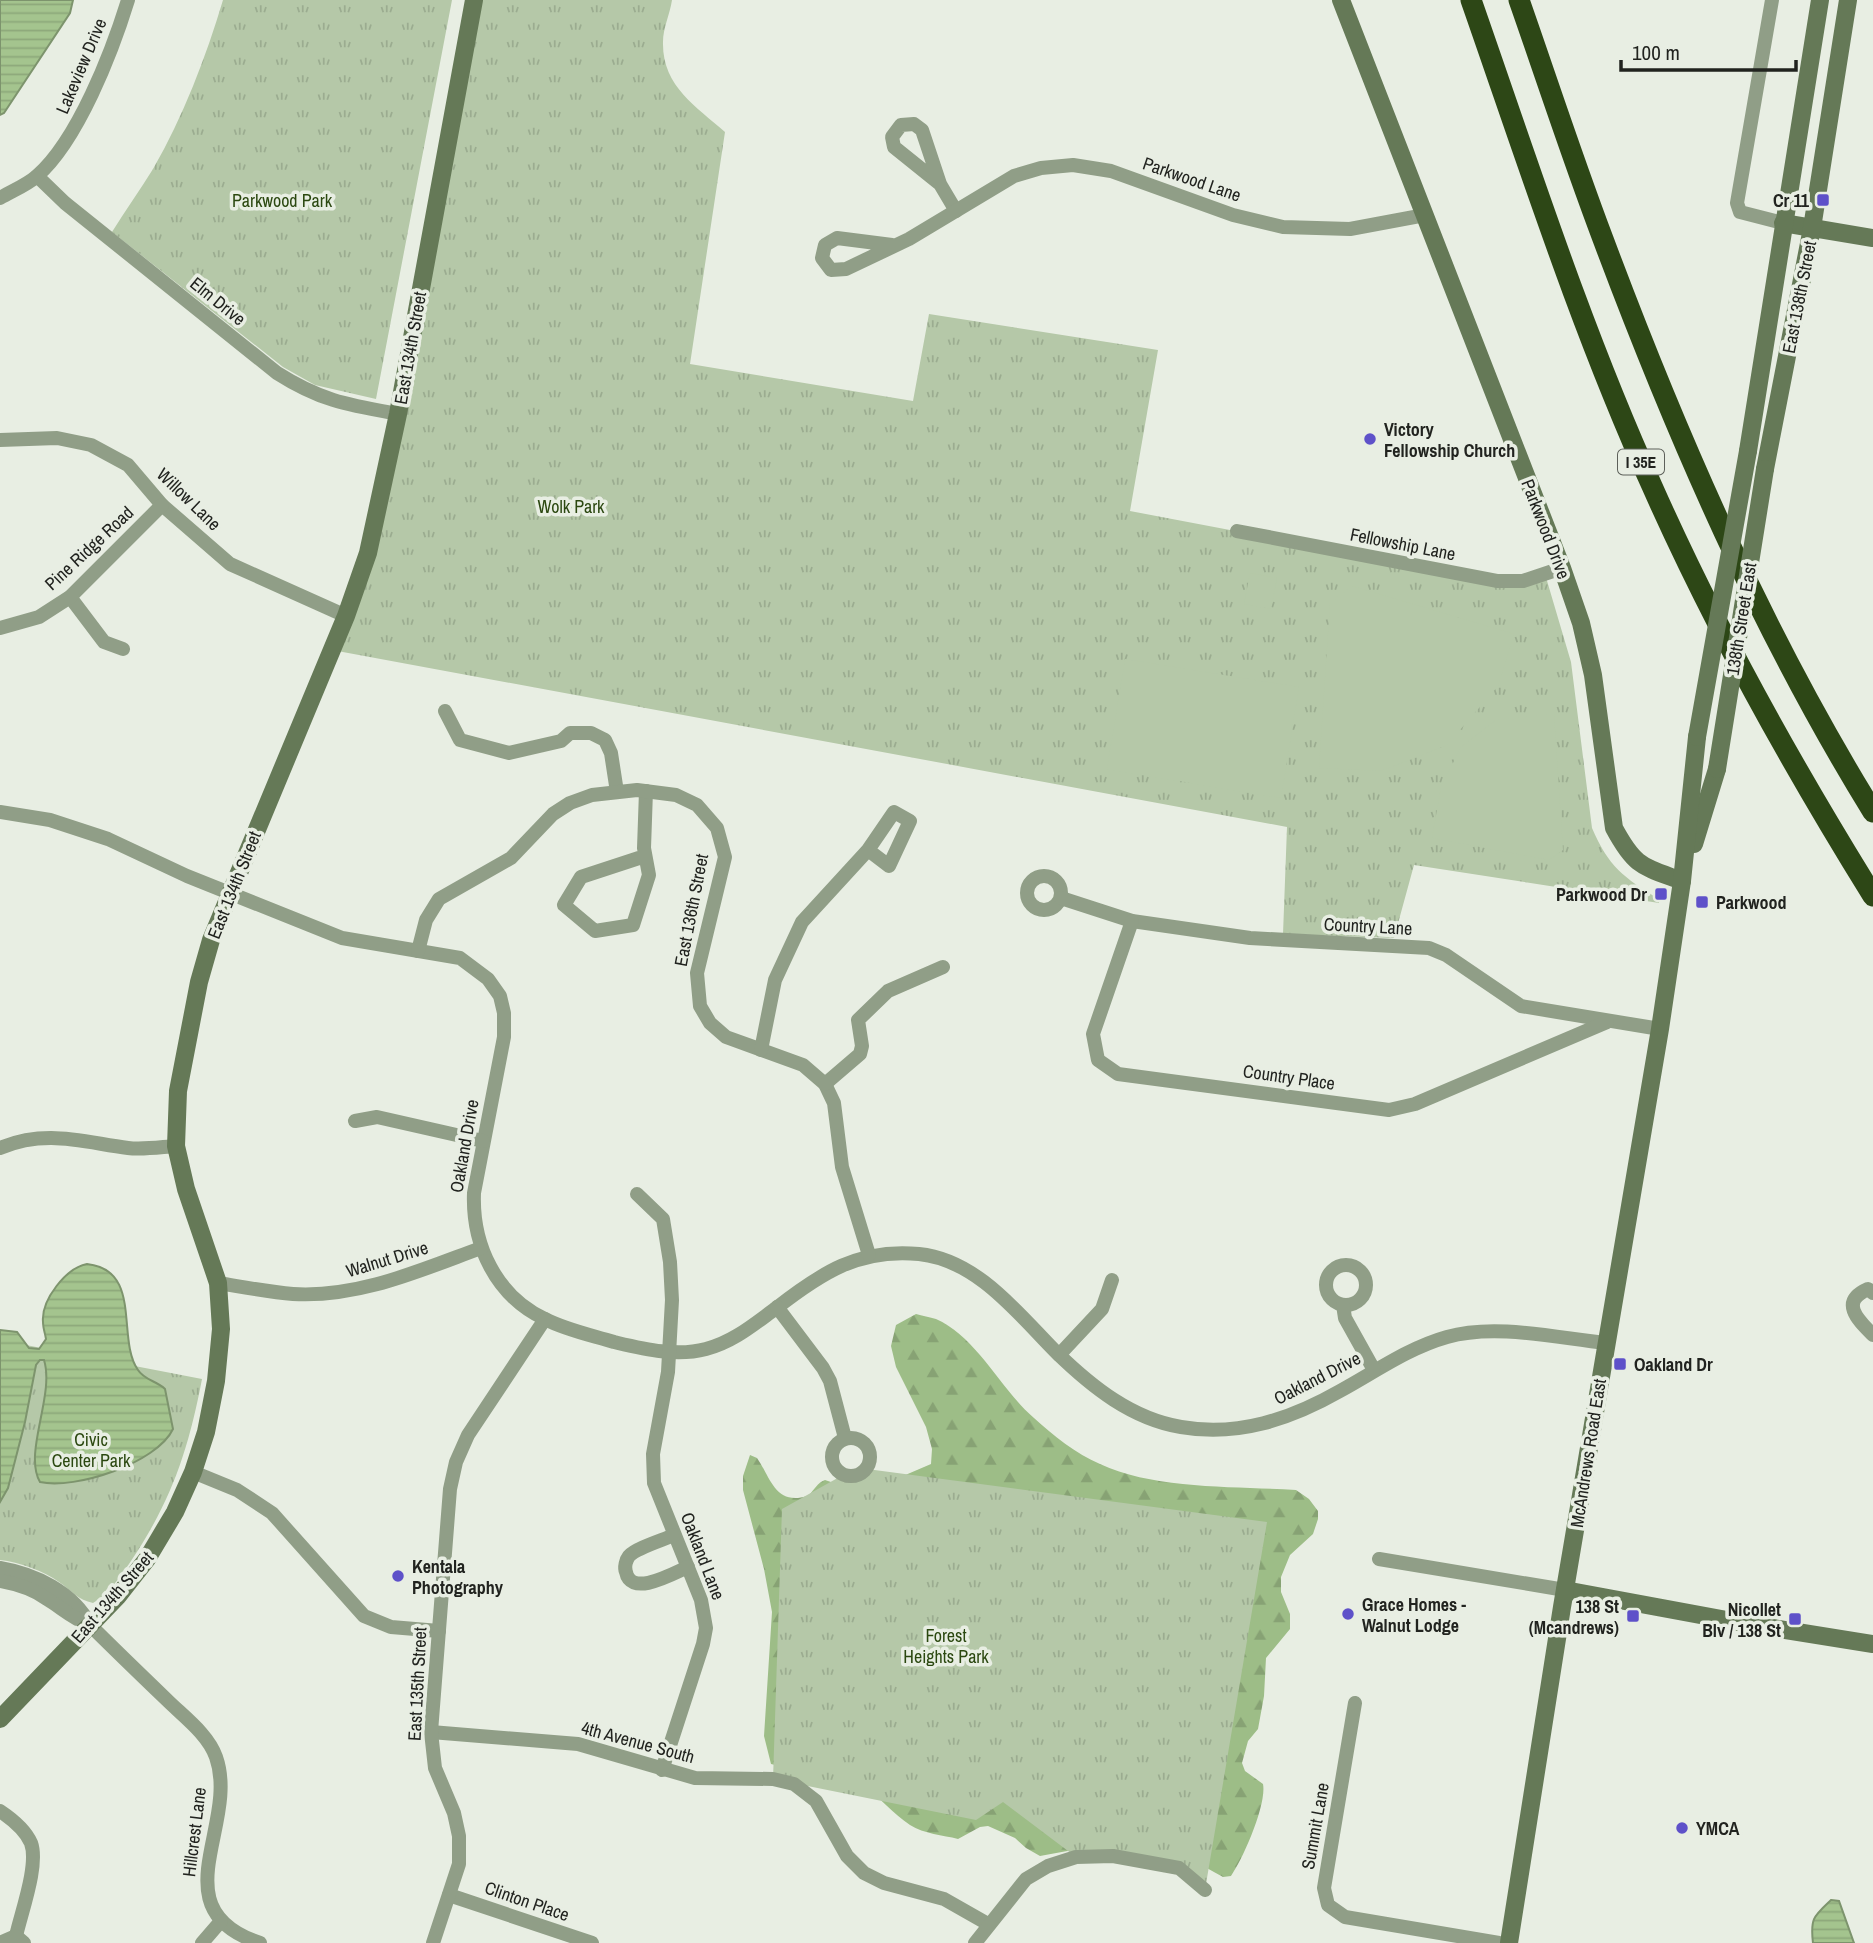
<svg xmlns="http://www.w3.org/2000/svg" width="1873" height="1943" font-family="'Archivo Narrow',sans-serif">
	<defs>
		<pattern id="forest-firs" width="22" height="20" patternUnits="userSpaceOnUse" patternTransform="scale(1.75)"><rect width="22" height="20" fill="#9dbd87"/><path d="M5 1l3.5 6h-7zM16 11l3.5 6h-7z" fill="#87a274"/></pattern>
		<pattern id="park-tufts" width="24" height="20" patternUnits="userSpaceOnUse" patternTransform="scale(1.75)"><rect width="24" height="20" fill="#b5c8a8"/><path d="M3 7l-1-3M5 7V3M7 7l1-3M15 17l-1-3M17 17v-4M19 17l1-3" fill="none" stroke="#9bac90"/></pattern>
		<pattern id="water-rules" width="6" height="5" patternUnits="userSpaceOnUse" patternTransform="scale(1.75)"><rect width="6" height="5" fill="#a4c48e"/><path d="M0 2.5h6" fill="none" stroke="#8da87a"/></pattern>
	</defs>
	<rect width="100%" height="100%" fill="#e8eee3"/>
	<path fill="url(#forest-firs)" d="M916,1314C922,1316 930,1317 936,1319C977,1337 1001,1390 1034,1418C1053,1435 1076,1454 1100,1464C1156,1490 1234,1486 1296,1490L1309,1499L1318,1511V1519L1313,1534L1290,1555L1281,1577V1592L1290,1614V1629L1266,1658L1264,1696L1258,1729L1248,1741L1242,1763L1245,1771L1263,1784C1267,1804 1243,1859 1231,1876L1223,1877L1176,1851L1116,1842L1040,1856L1026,1848L1015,1838L988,1826L980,1827L958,1839C943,1835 924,1834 910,1825C893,1814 880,1797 863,1786L771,1764L764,1736L772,1612L764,1569L743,1490V1476L750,1455L757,1458C769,1475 774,1500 798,1498C802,1497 805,1497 809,1495C815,1489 817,1483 825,1480L846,1487L896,1479L931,1464L932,1449L926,1427L896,1367L891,1346L896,1325Z"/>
	<g fill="url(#park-tufts)">
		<path d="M223,0H452L376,399L315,385L283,367L112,232C125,211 140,190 153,169C183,117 206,57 223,0Z"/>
		<path d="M474,0H672C670,14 663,28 663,42C662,86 696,106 725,132L690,364L913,401L929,314L1158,350L1130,511L1498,581L1545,574L1571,662L1592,828C1608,866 1624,878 1659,899V903L1414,865L1394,938L1283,934L1287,827L332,650L368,553Z"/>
		<path d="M0,1340L202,1379C188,1452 171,1502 129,1564C119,1578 108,1595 93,1603C78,1600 72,1591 59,1582C44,1571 19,1562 0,1560Z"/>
		<polygon points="867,1469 1267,1522 1205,1890 1179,1868 1076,1857 1003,1802 976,1820 773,1779 782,1509 843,1475 857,1476"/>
	</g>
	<g fill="#b5c8a8">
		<polygon points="1250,573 1277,578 1271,609 1244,604"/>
		<polygon points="1352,586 1514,634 1498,686 1447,745 1381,771 1319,768 1330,603"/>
		<polygon points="1125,659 1299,687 1281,798 1107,769"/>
		<polygon points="1554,714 1563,850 1549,860 1432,838 1441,787 1461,747 1496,720"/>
	</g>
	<g fill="url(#water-rules)" stroke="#7d946d" stroke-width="2">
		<polygon points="0,0 73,0 70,13 4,113 0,115"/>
		<path d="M87,1264C143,1270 116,1339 138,1370C144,1380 157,1381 165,1389L173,1429C157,1463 75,1490 40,1482C23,1453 55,1395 44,1360H40L36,1365L25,1422L8,1488L0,1502V1330L17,1332L29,1348L39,1349L46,1339C45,1333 43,1328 43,1322C41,1300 66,1268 87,1264Z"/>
		<path d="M1831,1900L1839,1901L1854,1943H1813C1810,1918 1814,1916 1831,1900Z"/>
	</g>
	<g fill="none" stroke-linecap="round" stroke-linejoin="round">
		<g stroke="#909e87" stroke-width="14">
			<polyline points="1772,0 1737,203 1740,212 1783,223"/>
			<path d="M37,176L65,203L277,373C321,401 348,405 398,414"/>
			<polyline points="940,184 894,147 892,137 901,125 914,124 922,130 940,184 956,211"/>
			<path d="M0,198C12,191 27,185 37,176C78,140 112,52 128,0"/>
			<polyline points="892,245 837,238 825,245 822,258 831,270 846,269 909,239 1014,176 1041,168 1073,165 1111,171 1233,215 1283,227 1350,229 1425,215"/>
			<polyline points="0,440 57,438 91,445 128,465 162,505 230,564 346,616"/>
			<polyline points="1237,531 1498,581 1523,581 1562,568"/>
			<polyline points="70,597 104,642 123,649"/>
			<polyline points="0,628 39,617 70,597 162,505"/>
			<polyline points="445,711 460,740 509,753 561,741 570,733 591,733 605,740 611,753 617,792"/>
			<path d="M0,812L50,820L108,839L187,876L342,938L460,958L488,979L500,996L504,1013V1037L474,1193C472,1245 496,1296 545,1319C566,1330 591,1335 614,1342C644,1349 676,1357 706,1349C733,1342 753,1325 775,1309C821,1273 859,1248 919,1254C978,1260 1019,1315 1057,1353C1092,1387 1132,1419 1181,1427C1238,1437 1291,1419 1340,1391C1375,1372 1408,1348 1447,1337C1495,1323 1557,1338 1606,1343"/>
			<polyline points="645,856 581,877 564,905 595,931 633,925 649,875 644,848 646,791"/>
			<circle cx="1044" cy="893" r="17"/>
			<polyline points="1061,898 1132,921 1250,938 1429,948 1446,955 1521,1006 1660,1029"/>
			<polyline points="1132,921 1093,1034 1098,1060 1118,1074 1389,1110 1415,1104 1607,1022"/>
			<polyline points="418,951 426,920 439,899 511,858 553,814 570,803 592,795 637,790 676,795 697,805 717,828 725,857 697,973 700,1006 710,1023 726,1037 803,1065 825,1084 834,1103 842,1167 869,1255"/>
			<polyline points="761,1050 775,980 802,922 868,850 894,812 910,821 889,866 868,850"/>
			<polyline points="825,1084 860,1054 862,1046 858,1020 888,991 943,967"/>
			<polyline points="355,1121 377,1117 483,1141"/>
			<path d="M0,1148C46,1129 82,1142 128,1148C143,1150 161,1147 176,1146"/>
			<polyline points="637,1194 663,1219 670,1262 672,1300 668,1372 653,1454 654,1483 701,1600 706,1628 703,1644 662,1770"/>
			<circle cx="1346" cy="1285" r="20"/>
			<path d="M218,1283C243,1287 268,1292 293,1294C359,1298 421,1270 481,1248"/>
			<path d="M1873,1293L1868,1289C1839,1302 1858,1320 1873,1335"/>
			<polyline points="1343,1305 1345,1318 1374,1370"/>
			<polyline points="777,1307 823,1368 830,1381 845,1438"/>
			<polyline points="1059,1355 1102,1309 1112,1280"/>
			<circle cx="851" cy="1457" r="19"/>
			<polyline points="193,1472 237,1490 272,1513 364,1616 391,1627 439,1631"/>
			<path d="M674,1535C663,1540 636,1548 629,1556C626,1560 624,1567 626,1572C631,1598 674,1573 688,1567"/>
			<polyline points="1379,1559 1565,1590"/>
			<path d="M0,1568C35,1574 73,1592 90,1625C115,1650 141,1675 167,1700C183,1716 208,1734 216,1757C240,1825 158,1909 260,1943"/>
			<path d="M0,1581C17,1584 33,1589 47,1599C62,1608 73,1619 90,1625"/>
			<polyline points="1355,1703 1324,1888 1328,1905 1345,1917 1499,1943"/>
			<polyline points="431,1732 578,1744 695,1778 773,1779 794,1784 816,1801 847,1856 864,1873 884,1883 944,1899 988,1924"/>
			<path d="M0,1811C12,1819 25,1829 31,1843C39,1865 21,1913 16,1936"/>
			<polyline points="449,1895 592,1943"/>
			<polyline points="0,1943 16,1936 24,1943"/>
			<polyline points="202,1943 221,1921"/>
			<polyline points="433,1943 459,1864 459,1836 454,1813 435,1768 431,1732 450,1489 456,1462 468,1435 545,1319"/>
			<polyline points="975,1943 1026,1879 1048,1866 1076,1857 1113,1856 1179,1868 1205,1890"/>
		</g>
		<g stroke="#657957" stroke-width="18">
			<path d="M1341,0L1562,568L1581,623L1593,675L1614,828C1635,867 1642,866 1682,881"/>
			<polyline points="1783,223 1873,238"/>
			<polyline points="1748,451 1820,0"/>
			<polyline points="1765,469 1812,228 1848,0"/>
			<polyline points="1694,844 1717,769"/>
			<polyline points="1565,1590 1754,1625 1873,1644"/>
			<polyline points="0,1719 118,1596 147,1559 175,1512 193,1472 206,1432 216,1381 221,1329 218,1283 186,1189 176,1146 178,1091 199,982 211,940 346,616 368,553 398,414 474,0"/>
			<polyline points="1509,1943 1562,1607 1660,1029 1682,881 1697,737"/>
		</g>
		<g stroke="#2d4716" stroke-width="21">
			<path d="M1471,0C1528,163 1581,329 1652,486C1715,628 1791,764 1873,896"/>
			<path d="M1519,0C1547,80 1573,160 1603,239C1677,437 1762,632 1873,812"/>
		</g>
		<g stroke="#657957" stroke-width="18">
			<polyline points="1697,737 1748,451"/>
			<polyline points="1717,769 1765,469"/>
		</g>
	</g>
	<g fill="#5e51c9" stroke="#e8eee3" stroke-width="2.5">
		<rect x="1816" y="193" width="14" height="14" rx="3.5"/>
		<circle cx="1370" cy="439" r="7"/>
		<rect x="1654" y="887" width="14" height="14" rx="3.5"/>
		<rect x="1695" y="895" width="14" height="14" rx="3.5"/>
		<rect x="1613" y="1357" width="14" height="14" rx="3.5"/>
		<circle cx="398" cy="1576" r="7"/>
		<circle cx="1348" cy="1614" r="7"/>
		<rect x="1626" y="1609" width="14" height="14" rx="3.5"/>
		<rect x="1788" y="1612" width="14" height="14" rx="3.5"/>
		<circle cx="1682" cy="1828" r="7"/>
	</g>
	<g text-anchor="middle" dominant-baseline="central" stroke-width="7" stroke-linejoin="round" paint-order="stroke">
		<rect fill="#e8eee3" stroke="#5d605a" stroke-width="2" x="1618" y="449.5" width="46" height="25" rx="5"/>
		<g font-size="16" font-weight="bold" fill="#21231f">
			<text x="1641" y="462">I 35E</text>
		</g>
		<g font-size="18" fill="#21231f" stroke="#e8eee3">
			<text transform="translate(81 66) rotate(-67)">Lakeview Drive</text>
			<text transform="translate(1192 179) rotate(19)">Parkwood Lane</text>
			<text transform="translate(1799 297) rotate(-79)">East 138th Street</text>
			<text transform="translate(218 301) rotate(39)">Elm Drive</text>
			<text transform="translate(410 348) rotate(-80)">East 134th Street</text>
			<text transform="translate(189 499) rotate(44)">Willow Lane</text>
			<text transform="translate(1546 529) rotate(69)">Parkwood Drive</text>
			<text transform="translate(1403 544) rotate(11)">Fellowship Lane</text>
			<text transform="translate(89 548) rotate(-43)">Pine Ridge Road</text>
			<text transform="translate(1741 619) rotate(-81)">138th Street East</text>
			<text transform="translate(234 885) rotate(-68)">East 134th Street</text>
			<text transform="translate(691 910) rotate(-79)">East 136th Street</text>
			<text transform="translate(1368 926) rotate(3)">Country Lane</text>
			<text transform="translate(1289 1077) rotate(8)">Country Place</text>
			<text transform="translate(464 1146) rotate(-80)">Oakland Drive</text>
			<text transform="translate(387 1259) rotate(-17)">Walnut Drive</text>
			<text transform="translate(1317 1378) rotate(-27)">Oakland Drive</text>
			<text transform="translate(1588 1453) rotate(-81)">McAndrews Road East</text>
			<text transform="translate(703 1556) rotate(69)">Oakland Lane</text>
			<text transform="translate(112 1597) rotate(-49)">East 134th Street</text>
			<text transform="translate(417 1684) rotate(-87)">East 135th Street</text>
			<text transform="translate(638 1742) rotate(15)">4th Avenue South</text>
			<text transform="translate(1315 1826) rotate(-80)">Summit Lane</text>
			<text transform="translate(194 1832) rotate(-83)">Hillcrest Lane</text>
			<text transform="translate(527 1901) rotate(19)">Clinton Place</text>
		</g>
		<g font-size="18" fill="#2b4810" stroke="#e8eee3">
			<text x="282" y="200">Parkwood Park</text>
			<text x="571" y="506">Wolk Park</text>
			<text x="91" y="1439">Civic<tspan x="91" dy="21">Center Park</tspan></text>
			<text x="946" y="1635">Forest<tspan x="946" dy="21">Heights Park</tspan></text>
		</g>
		<g font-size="18" font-weight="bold" fill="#21231f" stroke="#e8eee3" text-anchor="start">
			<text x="1809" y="200" text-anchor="end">Cr 11</text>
			<text x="1384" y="429">Victory<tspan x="1384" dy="21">Fellowship Church</tspan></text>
			<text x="1647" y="894" text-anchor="end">Parkwood Dr</text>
			<text x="1716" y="902">Parkwood</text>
			<text x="1634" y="1364">Oakland Dr</text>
			<text x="412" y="1566">Kentala<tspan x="412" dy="21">Photography</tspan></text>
			<text x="1362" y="1604">Grace Homes -<tspan x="1362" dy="21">Walnut Lodge</tspan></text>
			<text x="1619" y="1606" text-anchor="end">138 St<tspan x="1619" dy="21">(Mcandrews)</tspan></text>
			<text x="1781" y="1609" text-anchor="end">Nicollet<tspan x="1781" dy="21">Blv / 138 St</tspan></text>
			<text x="1696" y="1828">YMCA</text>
		</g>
	</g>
	<path d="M1621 60v10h175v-10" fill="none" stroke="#21231f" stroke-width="3.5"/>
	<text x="1632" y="60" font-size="21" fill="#21231f" stroke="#e8eee3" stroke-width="5" paint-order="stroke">100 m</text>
</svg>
